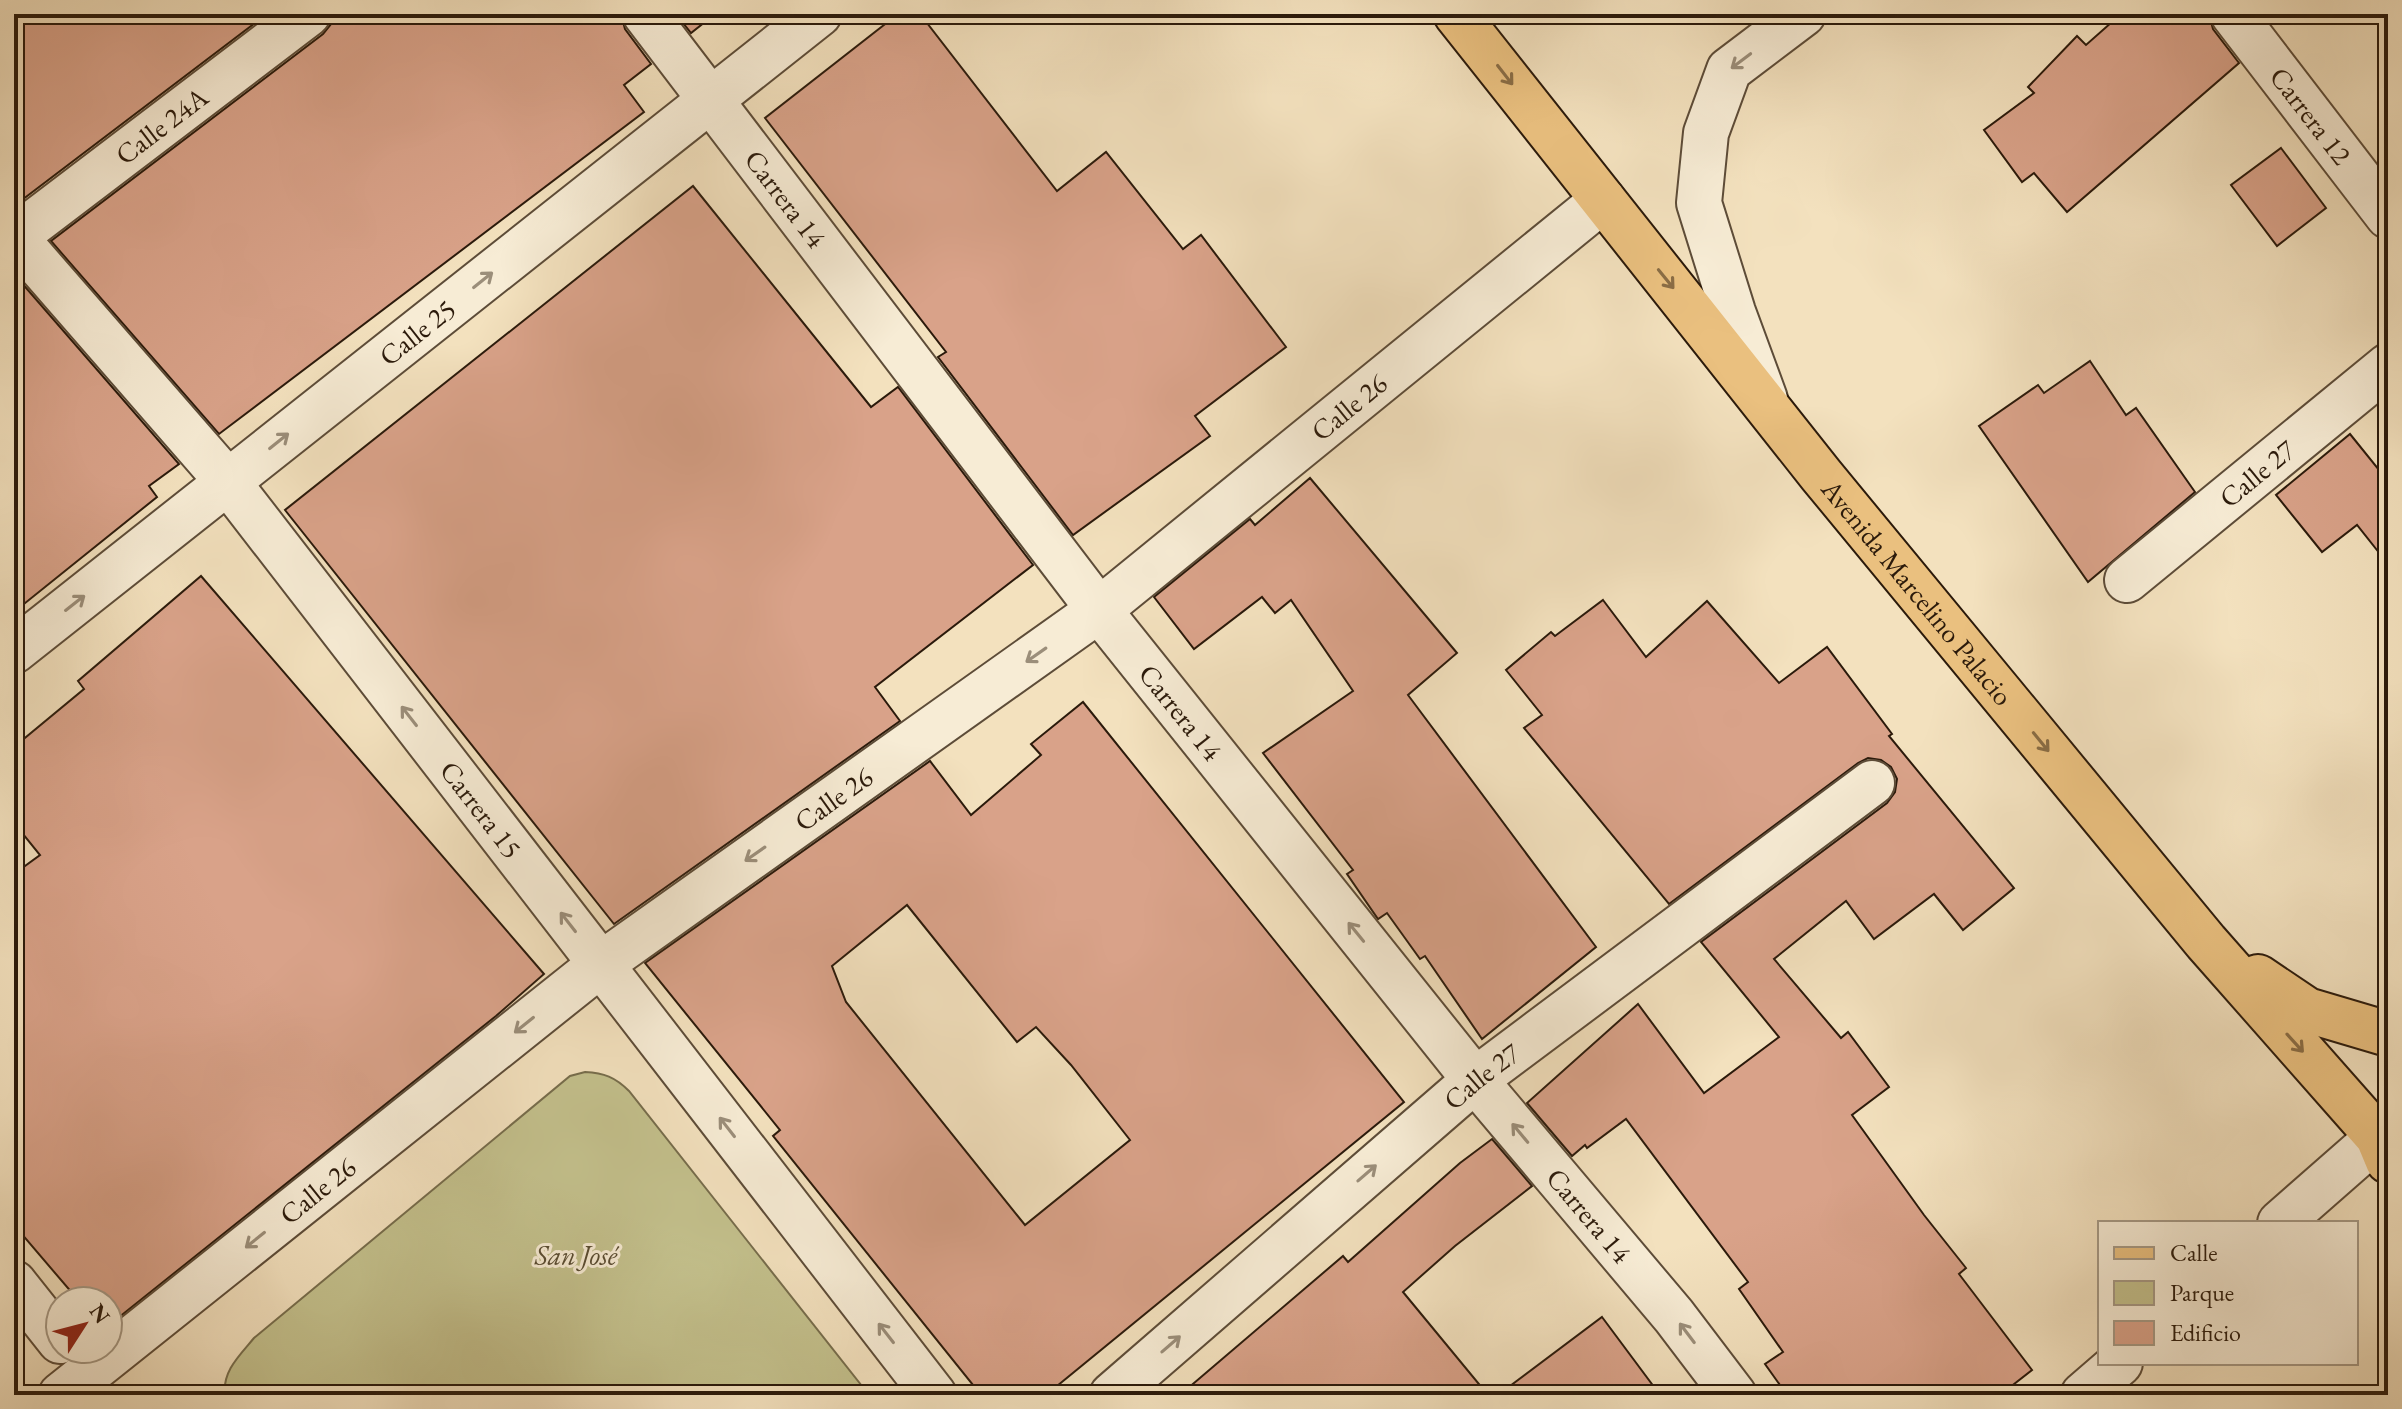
<svg xmlns="http://www.w3.org/2000/svg" width="2402" height="1409" font-family="'EB Garamond',serif">
	<rect width="100%" height="100%" fill="#f3e1be"/>
	<filter id="stains"><feTurbulence type="fractalNoise" baseFrequency=".0025" numOctaves="4"/><feColorMatrix values="0 0 0 0 .2 0 0 0 0 .09 0 0 0 0 .02 0 0 0 .5 -.17"/></filter>
	<radialGradient id="worn" r=".72"><stop offset=".6" stop-color="#630" stop-opacity="0"/><stop offset="1" stop-color="#630" stop-opacity=".3"/></radialGradient>
	<path fill="#c3c08c" stroke="#776d4c" stroke-width="2" d="M585,1072C604,1073 615,1077 629,1091L869,1395H225C222,1371 240,1355 254,1338L570,1076Z"/>
	<g fill="#d9a289" stroke="#2b1a0b" stroke-width="2" fill-rule="evenodd">
		<polygon points="14,14 267,14 14,206"/>
		<polygon points="332,14 621,14 625,29 651,64 624,85 644,112 219,434 51,241 323,34 331,24"/>
		<polygon points="676,14 715,14 691,33"/>
		<polygon points="898,14 920,14 1057,191 1106,152 1183,249 1201,235 1286,347 1195,416 1210,436 1073,535 938,357 946,352 765,118"/>
		<polygon points="2121,14 2209,14 2213,29 2239,63 2067,212 2034,173 2022,182 1984,130 2034,93 2028,87 2077,36 2086,45"/>
		<polygon points="2281,148 2326,208 2277,246 2231,185"/>
		<polygon points="693,186 871,407 898,387 1033,565 875,687 900,721 614,924 285,510"/>
		<polygon points="14,274 179,464 149,486 157,497 14,612"/>
		<polygon points="2090,361 2126,415 2136,408 2195,492 2088,582 1979,426 2038,385 2044,393"/>
		<polygon points="2350,434 2388,481 2388,564 2357,525 2322,552 2276,495"/>
		<polygon points="1310,478 1457,653 1408,695 1596,947 1482,1039 1425,956 1420,959 1387,913 1378,919 1347,874 1353,870 1263,753 1353,691 1291,600 1275,613 1262,597 1194,649 1154,597 1250,519 1255,525"/>
		<polygon points="201,576 544,974 496,1016 108,1326 108,1301 79,1301 14,1225 14,874 40,855 14,823 14,747 84,689 78,681"/>
		<polygon points="1603,600 1646,657 1707,601 1779,683 1827,647 1892,734 1889,736 2014,888 1963,930 1934,894 1874,939 1846,901 1774,959 1841,1038 1848,1032 1889,1087 1852,1115 1924,1215 1966,1268 1959,1274 2032,1370 2000,1395 1787,1395 1765,1364 1783,1352 1739,1289 1748,1282 1626,1119 1587,1148 1585,1145 1572,1156 1527,1103 1638,1004 1704,1093 1779,1037 1701,942 1887,803 1895,792 1897,779 1891,767 1881,760 1868,758 1858,763 1669,904 1524,728 1542,715 1506,670 1551,632 1555,636"/>
		<path d="M1083,702L1404,1102L1046,1395H981L773,1136L780,1130L645,963L930,761L971,815L1041,755L1031,744ZM907,905L1017,1042L1036,1027L1071,1065L1130,1140L1025,1225L846,1002L832,966Z"/>
		<polygon points="1492,1139 1532,1186 1455,1246 1403,1292 1488,1395 1180,1395 1343,1256 1348,1262 1460,1163"/>
		<polygon points="1602,1317 1660,1395 1498,1395"/>
	</g>
	<g fill="none" stroke-linecap="round" stroke-linejoin="round">
		<defs>
			<g id="minor">
				<path id="s1" d="M645,14L1099,610L1475,1080L1674,1316L1734,1395"/>
				<path id="s2" d="M2233,14L2388,216"/>
				<path id="s3" d="M14,236L228,482L934,1395"/>
				<path id="s4" d="M15,237L308,14"/>
				<polyline points="1765,399 1733,312 1699,203 1706,133 1729,70 1803,14"/>
				<path id="s5" d="M2127,580L2388,366"/>
				<path id="s6" d="M14,651L819,14"/>
				<polyline points="2280,1223 2378,1137"/>
				<polyline points="14,1283 60,1341"/>
				<path id="s7" d="M61,1395L601,964L1099,610L1603,200"/>
				<path id="s8" d="M1112,1395L1475,1080L1872,783"/>
				<polyline points="2083,1395 2120,1363"/>
			</g>
			<g id="major">
				<path id="s9" d="M1456,14L1821,475L2206,942L2378,1137L2388,1161"/>
				<polyline points="2258,977 2307,1010 2388,1034"/>
			</g>
		</defs>
		<use href="#minor" stroke="#5d4c38" stroke-width="48"/>
		<use href="#major" stroke="#2b1a0b" stroke-width="48"/>
		<use href="#minor" stroke="#f7ecd5" stroke-width="44"/>
		<use href="#major" stroke="#eac07f" stroke-width="44"/>
	</g>
	<defs><path id="oneway-shaft" d="M-6 0H5M1.5-3L5.5 0L1.5 3" fill="none" stroke-width="1.6" stroke-linecap="round" stroke-linejoin="round" transform="scale(2)"/></defs>
	<g stroke="#9b8e7a">
		<use href="#oneway-shaft" transform="translate(1741 61) rotate(143)"/>
		<use href="#oneway-shaft" transform="translate(483 280) rotate(-39)"/>
		<use href="#oneway-shaft" transform="translate(279 441) rotate(-39)"/>
		<use href="#oneway-shaft" transform="translate(75 603) rotate(-38)"/>
		<use href="#oneway-shaft" transform="translate(1036 655) rotate(145)"/>
		<use href="#oneway-shaft" transform="translate(409 716) rotate(-128)"/>
		<use href="#oneway-shaft" transform="translate(755 854) rotate(145)"/>
		<use href="#oneway-shaft" transform="translate(568 922) rotate(-128)"/>
		<use href="#oneway-shaft" transform="translate(1356 932) rotate(-129)"/>
		<use href="#oneway-shaft" transform="translate(524 1025) rotate(141)"/>
		<use href="#oneway-shaft" transform="translate(727 1127) rotate(-128)"/>
		<use href="#oneway-shaft" transform="translate(1520 1133) rotate(-130)"/>
		<use href="#oneway-shaft" transform="translate(1367 1173) rotate(-41)"/>
		<use href="#oneway-shaft" transform="translate(255 1240) rotate(141)"/>
		<use href="#oneway-shaft" transform="translate(886 1333) rotate(-128)"/>
		<use href="#oneway-shaft" transform="translate(1687 1333) rotate(-127)"/>
		<use href="#oneway-shaft" transform="translate(1171 1344) rotate(-41)"/>
	</g>
	<g stroke="#8a6d45">
		<use href="#oneway-shaft" transform="translate(1505 75) rotate(52)"/>
		<use href="#oneway-shaft" transform="translate(1666 279) rotate(51)"/>
		<use href="#oneway-shaft" transform="translate(2041 742) rotate(51)"/>
		<use href="#oneway-shaft" transform="translate(2295 1043) rotate(48)"/>
	</g>
	<g text-anchor="middle" dominant-baseline="central" stroke-width="6" stroke-linejoin="round" paint-order="stroke">
		<g font-size="28" fill="#2b1a0b" stroke="#f7ecd5">
			<text stroke="none"><textPath href="#s2" startOffset="128">Carrera 12</textPath></text>
			<text stroke="none"><textPath href="#s4" startOffset="184">Calle 24A</textPath></text>
			<text stroke="none"><textPath href="#s1" startOffset="232">Carrera 14</textPath></text>
			<text stroke="none"><textPath href="#s6" startOffset="514">Calle 25</textPath></text>
			<text stroke="none"><textPath href="#s7" startOffset="1624">Calle 26</textPath></text>
			<text stroke="none"><textPath href="#s5" startOffset="168">Calle 27</textPath></text>
			<text stroke="none"><textPath href="#s9" startOffset="740">Avenida Marcelino Palacio</textPath></text>
			<text stroke="none"><textPath href="#s1" startOffset="880">Carrera 14</textPath></text>
			<text stroke="none"><textPath href="#s7" startOffset="976">Calle 26</textPath></text>
			<text stroke="none"><textPath href="#s3" startOffset="740">Carrera 15</textPath></text>
			<text stroke="none"><textPath href="#s8" startOffset="488">Calle 27</textPath></text>
			<text stroke="none"><textPath href="#s7" startOffset="328">Calle 26</textPath></text>
			<text stroke="none"><textPath href="#s1" startOffset="1528">Carrera 14</textPath></text>
		</g>
		<g font-size="28" font-style="italic" fill="#594c32" stroke="#f7ecd5">
			<text x="576" y="1255">San José</text>
		</g>
	</g>
	<rect width="2402" height="1409" fill="none" stroke="#f3e1be" stroke-width="48"/>
	<rect x="16" y="16" width="2370" height="1377" fill="none" stroke="#2b1a0b" stroke-width="4"/>
	<rect x="24" y="24" width="2354" height="1361" fill="none" stroke="#2b1a0b" stroke-width="2"/>
	<rect x="2098" y="1221" width="260" height="144" fill="#f7ecd5" stroke="#a59884" stroke-width="2"/>
	<rect x="2114" y="1247" width="40" height="12" fill="#eac07f" stroke="#a59884" stroke-width="2"/>
	<text x="2170" y="1261" font-size="24" fill="#2b1a0b">Calle</text>
	<rect x="2114" y="1281" width="40" height="24" fill="#c3c08c" stroke="#a59884" stroke-width="2"/>
	<text x="2170" y="1301" font-size="24" fill="#2b1a0b">Parque</text>
	<rect x="2114" y="1321" width="40" height="24" fill="#d9a289" stroke="#a59884" stroke-width="2"/>
	<text x="2170" y="1341" font-size="24" fill="#2b1a0b">Edificio</text>
	<g transform="translate(84 1325) rotate(54)"><circle r="38" fill="#f7ecd5" stroke="#a59884" stroke-width="2"/>
	<path d="M0-6L14 30L0 20L-14 30Z" fill="#8f2418"/>
	<text y="-12" font-size="22" font-weight="bold" text-anchor="middle" fill="#2b1a0b">N</text>
	</g>
	<rect width="100%" height="100%" filter="url(#stains)"/>
	<rect width="100%" height="100%" fill="url(#worn)"/>
</svg>
